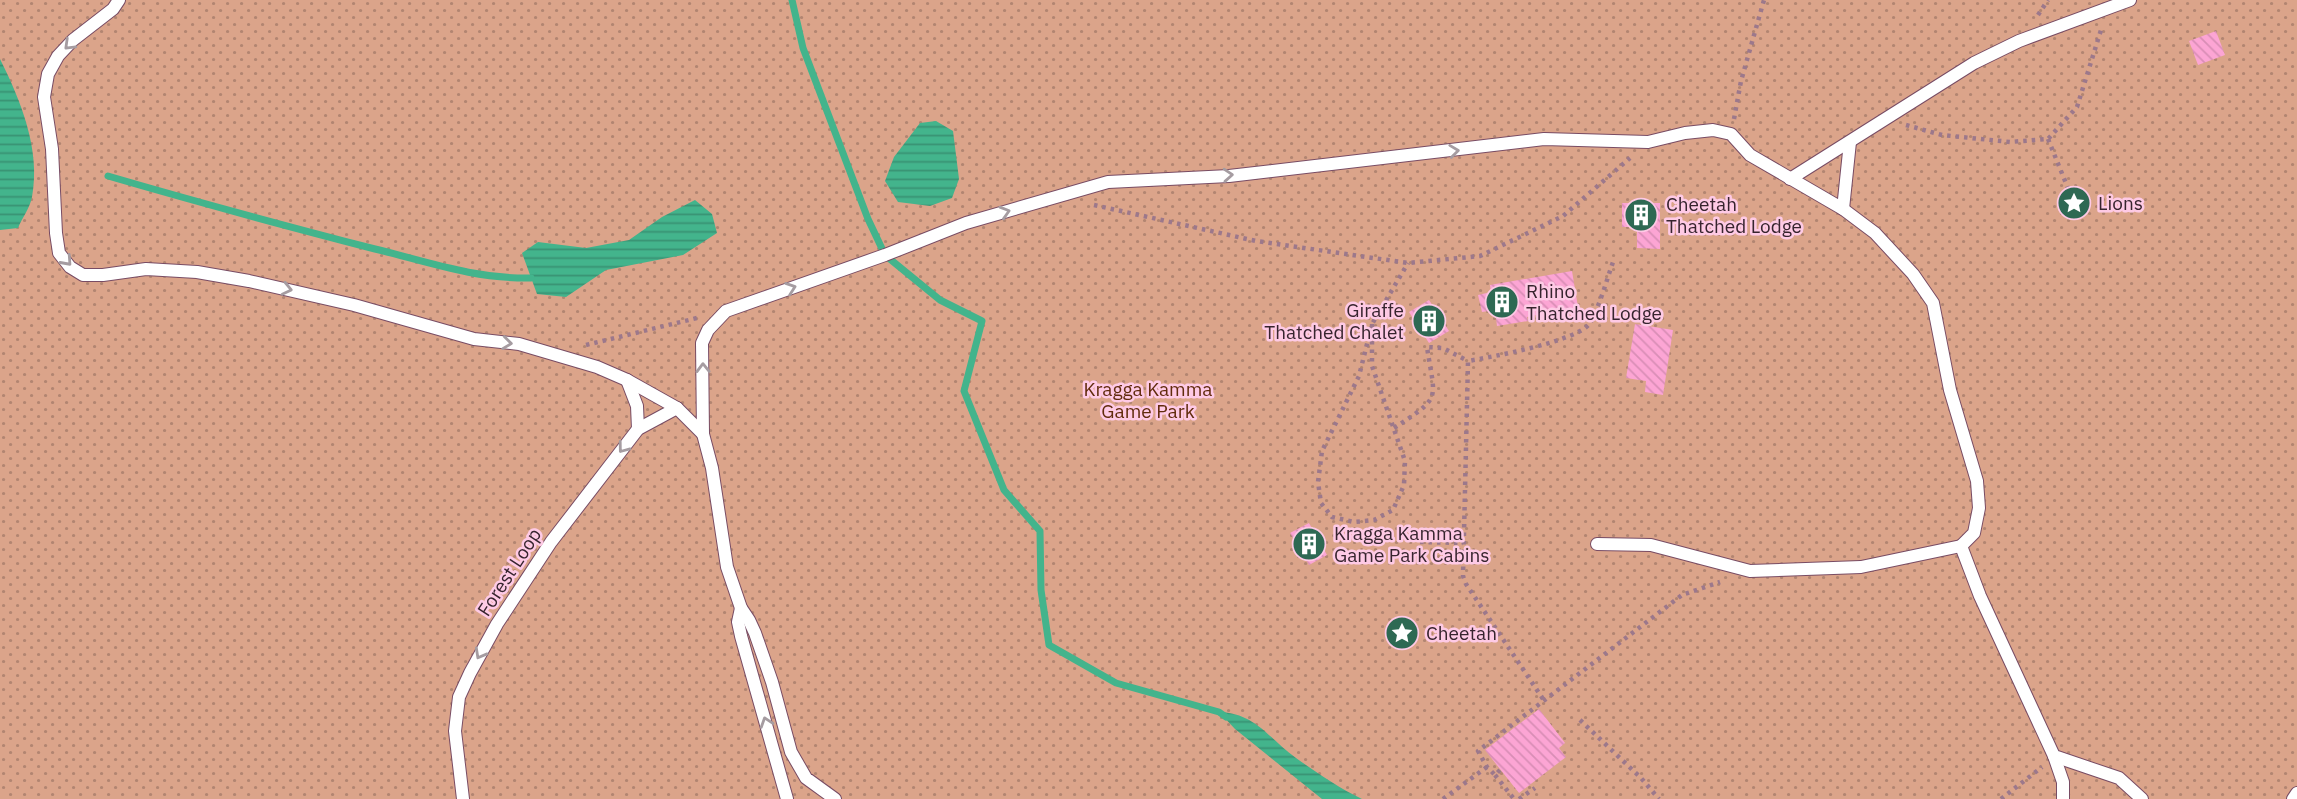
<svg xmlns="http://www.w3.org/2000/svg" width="2297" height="799" font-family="'IBM Plex Sans',sans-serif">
	<defs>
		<pattern id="grass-dots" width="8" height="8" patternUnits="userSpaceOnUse" patternTransform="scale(1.75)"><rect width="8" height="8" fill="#dba48a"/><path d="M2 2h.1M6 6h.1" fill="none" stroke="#b28571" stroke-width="1.8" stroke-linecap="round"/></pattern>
		<pattern id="water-rules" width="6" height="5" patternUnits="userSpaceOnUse" patternTransform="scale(1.75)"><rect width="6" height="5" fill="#43b48c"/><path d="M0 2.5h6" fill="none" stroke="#399273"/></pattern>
		<pattern id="building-back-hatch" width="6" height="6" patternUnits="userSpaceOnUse" patternTransform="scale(1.75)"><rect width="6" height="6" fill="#fca5d4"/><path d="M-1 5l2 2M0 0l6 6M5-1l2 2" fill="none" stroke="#d98eb6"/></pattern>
	</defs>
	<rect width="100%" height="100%" fill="#fecae5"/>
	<rect fill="url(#grass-dots)" x="0" y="0" width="2297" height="799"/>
	<g fill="url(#water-rules)">
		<path d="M0,59C21,101 41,150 32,197C30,208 22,218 18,228L0,230Z"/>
		<polygon points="936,121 953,131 959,179 952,198 930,206 898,202 885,181 894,157 920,123"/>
		<polygon points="695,200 712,214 717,233 683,255 606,270 566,297 537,294 522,253 538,242 586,248 629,240 662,217"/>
		<path d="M1219,712C1256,713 1269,739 1296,758C1317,773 1339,788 1362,799H1322L1235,729Z"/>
	</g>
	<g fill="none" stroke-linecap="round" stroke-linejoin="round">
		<g stroke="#43b48c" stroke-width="7">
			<polyline points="792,0 803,48 868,219 885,255 940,300 982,321 964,391 1004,490 1040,531 1041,590 1049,645 1116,683 1219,712 1226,717"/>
			<path d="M108,176C197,202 286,226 375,249C428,262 475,279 531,278"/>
		</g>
	</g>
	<g fill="url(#building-back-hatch)">
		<polygon points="2216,31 2225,55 2198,65 2189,41"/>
		<polygon points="1622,203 1660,203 1660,249 1637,248 1637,227 1622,227"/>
		<polygon points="1572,271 1578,307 1527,317 1528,321 1497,326 1495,310 1482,312 1478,295 1491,292 1490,285"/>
		<polygon points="1429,300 1449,331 1429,343 1409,312"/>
		<polygon points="1635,324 1673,330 1663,395 1645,392 1646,381 1626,378"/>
		<polygon points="1309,523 1327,555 1309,565 1290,533"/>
		<polygon points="1539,709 1565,743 1559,748 1566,757 1519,793 1485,750"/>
	</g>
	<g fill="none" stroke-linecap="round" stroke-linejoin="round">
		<defs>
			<g id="lane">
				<polyline points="119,0 113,9 73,40 58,56 48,74 44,97 52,149 56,233 59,253 70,267 83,275 103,275 146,269 197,272 249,281 354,305 474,339 519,344 597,367 627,380 677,408 703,434"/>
				<polyline points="1790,179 1974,63 2019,41 2130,0"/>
				<polyline points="1843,209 1850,142"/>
				<polyline points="627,380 637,406 638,429"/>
				<polyline points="1597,544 1651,545 1750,571 1861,567 1961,546"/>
				<polyline points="741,608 738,622 741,636 787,799"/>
				<polyline points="2054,756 2063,782 2063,799"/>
				<polyline points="463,799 455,731 459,697 470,673 497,624 551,542 638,429 677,408"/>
				<polyline points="835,799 806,778 791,752 772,682 755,633 749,620 741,608 727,567 712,468 703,434 702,343 708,330 726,311 885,255 966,223 1108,182 1229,176 1544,139 1648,142 1685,133 1713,130 1731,134 1750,155 1843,209 1875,233 1913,274 1933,303 1950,390 1977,481 1979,508 1974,533 1961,546 1980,596 2054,756 2119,778 2142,799"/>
				<polyline points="2293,799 2297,793"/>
			</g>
		</defs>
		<use href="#lane" stroke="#784c64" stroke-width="14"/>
		<g stroke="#9c788b" stroke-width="4.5" stroke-dasharray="3.5 5" stroke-linecap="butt">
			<polyline points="2038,15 2048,0"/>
			<polyline points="1734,119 1741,81 1764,0"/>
			<polyline points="1906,125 1942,135 2010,142 2048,139 2077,107 2101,30"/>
			<polyline points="2048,139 2074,203"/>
			<polyline points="1094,205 1256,241 1408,263 1480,256 1563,216 1630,158"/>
			<polyline points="1372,324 1372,366 1405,461 1404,485 1393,510 1374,520 1354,522 1332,517 1321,503 1318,482 1322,451 1359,376 1372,324 1408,263"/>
			<polyline points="586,345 697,318"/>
			<path d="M1394,428C1443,396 1435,401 1427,347L1443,348L1468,361"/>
			<polyline points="1420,542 1463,543"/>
			<path d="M1543,699L1466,584L1463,576L1468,361C1491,357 1579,341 1590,323C1599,308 1607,279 1613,262"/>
			<polyline points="1580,720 1641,778 1659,799"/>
			<polyline points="1500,770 1495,775 1487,767 1478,751 1682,595 1720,582"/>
			<polyline points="1495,775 1514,799"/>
			<polyline points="1443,799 1487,767"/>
			<polyline points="1519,799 1535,788"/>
			<polyline points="2001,799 2042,767"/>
		</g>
		<use href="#lane" stroke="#fff" stroke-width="12"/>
	</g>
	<defs><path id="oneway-chevron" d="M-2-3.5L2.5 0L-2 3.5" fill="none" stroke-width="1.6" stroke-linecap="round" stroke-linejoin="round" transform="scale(1.75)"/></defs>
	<g stroke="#a59ca1">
		<use href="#oneway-chevron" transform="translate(69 45) rotate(136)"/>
		<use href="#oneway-chevron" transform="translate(1454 151) rotate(-7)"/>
		<use href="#oneway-chevron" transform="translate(1228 175) rotate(-4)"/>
		<use href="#oneway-chevron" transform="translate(1005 212) rotate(-17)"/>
		<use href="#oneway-chevron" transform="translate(67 261) rotate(48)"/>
		<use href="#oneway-chevron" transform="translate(791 288) rotate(-19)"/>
		<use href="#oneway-chevron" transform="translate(287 289) rotate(13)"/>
		<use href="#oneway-chevron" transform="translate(507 343) rotate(7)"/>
		<use href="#oneway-chevron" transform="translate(703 368) rotate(-91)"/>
		<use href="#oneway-chevron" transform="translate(623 448) rotate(127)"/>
		<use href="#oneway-chevron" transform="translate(480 654) rotate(119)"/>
		<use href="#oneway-chevron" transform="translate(766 722) rotate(-108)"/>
	</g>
	<defs>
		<symbol id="sight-disc" viewBox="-11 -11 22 22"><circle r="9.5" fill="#2e6953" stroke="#fecae5"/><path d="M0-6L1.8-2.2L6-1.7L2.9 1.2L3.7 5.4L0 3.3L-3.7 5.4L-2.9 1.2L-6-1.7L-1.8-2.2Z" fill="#fff"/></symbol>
		<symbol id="building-disc" viewBox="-11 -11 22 22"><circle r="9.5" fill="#2e6953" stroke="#fecae5"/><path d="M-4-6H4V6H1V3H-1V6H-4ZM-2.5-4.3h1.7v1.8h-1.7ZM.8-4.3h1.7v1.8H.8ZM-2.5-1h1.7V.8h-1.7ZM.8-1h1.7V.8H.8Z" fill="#fff"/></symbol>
	</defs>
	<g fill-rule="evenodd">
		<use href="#sight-disc" x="2055" y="184" width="38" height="38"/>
		<use href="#building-disc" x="1622" y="196" width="38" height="38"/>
		<use href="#building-disc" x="1483" y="283" width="38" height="38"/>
		<use href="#building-disc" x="1410" y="302" width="38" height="38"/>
		<use href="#building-disc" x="1290" y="525" width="38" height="38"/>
		<use href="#sight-disc" x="1383" y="614" width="38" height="38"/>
	</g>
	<g text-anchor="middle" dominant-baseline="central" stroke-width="5" stroke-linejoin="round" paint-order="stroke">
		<g font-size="19" fill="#37242e" stroke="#fecae5" text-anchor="start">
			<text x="2098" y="203">Lions</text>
			<text x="1666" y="204">Cheetah<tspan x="1666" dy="22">Thatched Lodge</tspan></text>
			<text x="1526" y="291">Rhino<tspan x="1526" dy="22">Thatched Lodge</tspan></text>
			<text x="1404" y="310" text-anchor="end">Giraffe<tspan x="1404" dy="22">Thatched Chalet</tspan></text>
			<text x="1334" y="533">Kragga Kamma<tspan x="1334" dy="22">Game Park Cabins</tspan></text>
			<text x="1426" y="633">Cheetah</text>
		</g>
		<g font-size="19" fill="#612b0c" stroke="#fecae5">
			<text x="1148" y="389">Kragga Kamma<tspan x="1148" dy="22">Game Park</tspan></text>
		</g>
		<g font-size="19" fill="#37242e" stroke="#fecae5">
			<text transform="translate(509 572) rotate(-57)">Forest Loop</text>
		</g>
	</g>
</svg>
